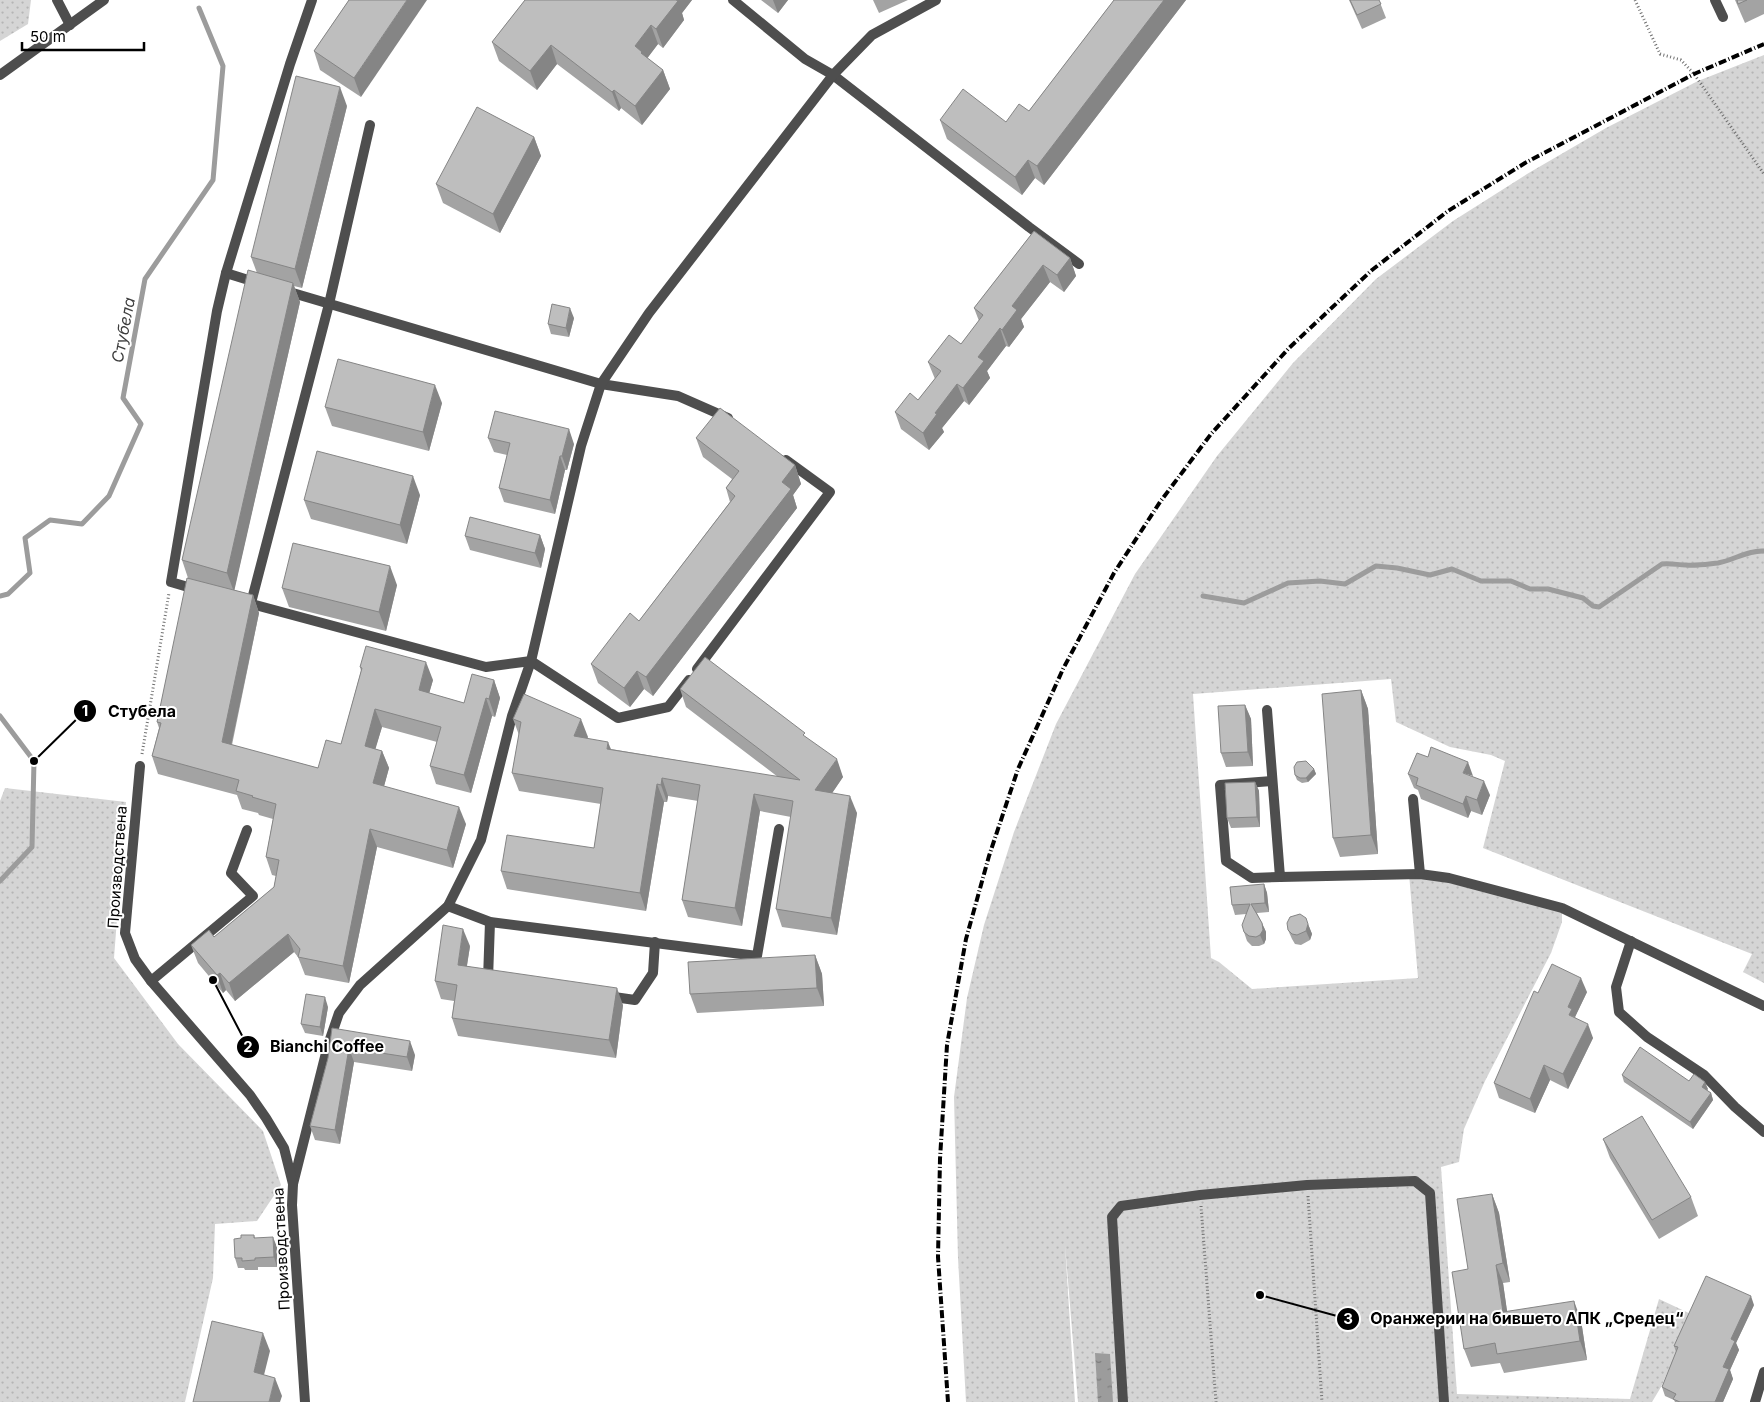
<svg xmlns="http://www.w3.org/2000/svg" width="1764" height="1402" font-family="Inter,sans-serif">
	<defs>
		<pattern id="grass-dots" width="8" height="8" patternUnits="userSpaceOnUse" patternTransform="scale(1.25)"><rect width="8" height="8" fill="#d5d5d5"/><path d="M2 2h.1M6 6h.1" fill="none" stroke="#b5b5b5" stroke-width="1.8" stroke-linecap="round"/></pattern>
		<pattern id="water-ripples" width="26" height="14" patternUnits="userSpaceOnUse" patternTransform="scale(1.25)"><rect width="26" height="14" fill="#9c9c9c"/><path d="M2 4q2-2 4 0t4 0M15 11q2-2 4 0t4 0" fill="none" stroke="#7d7d7d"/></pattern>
	</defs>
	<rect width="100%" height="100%" fill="#fff"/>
	<g fill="url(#grass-dots)">
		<polygon points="0,0 31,0 28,24 0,41"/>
		<polygon points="1764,55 1764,983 1743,972 1752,954 1483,848 1505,761 1491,755 1450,747 1396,722 1391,679 1193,694 1211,958 1219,962 1252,989 1418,978 1409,874 1562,908 1562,922 1551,953 1485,1081 1464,1129 1459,1162 1441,1167 1457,1394 1630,1399 1659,1299 1693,1315 1661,1387 1652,1402 1078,1402 1065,1245 1075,1402 966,1402 958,1258 954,1097 967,998 984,925 1014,832 1056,724 1135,574 1217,456 1293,363 1376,279 1453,221 1527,174 1606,128 1698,81"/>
		<polygon points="5,788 126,802 114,958 178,1044 263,1131 281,1185 257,1221 215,1224 213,1278 185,1402 0,1402 0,801"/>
	</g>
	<polygon fill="url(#water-ripples)" points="1095,1353 1110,1354 1113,1402 1098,1402"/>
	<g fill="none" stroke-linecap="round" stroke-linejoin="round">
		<g stroke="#9c9c9c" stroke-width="5">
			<polyline points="0,596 8,594 30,573 25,538 50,520 82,524 109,496 141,424 123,398 145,279 213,180 223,66 199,8"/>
			<path d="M1203,596L1244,603L1288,583L1320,581L1345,584L1376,566L1397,568L1430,575L1452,569L1481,581H1511L1530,589H1548L1583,598L1593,606L1599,607L1662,564C1671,563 1678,565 1686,565C1696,566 1708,564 1718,563C1734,560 1748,550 1764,551"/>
			<polyline points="0,716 34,761 32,847 0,881"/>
		</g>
		<g stroke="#707070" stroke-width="3" stroke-dasharray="1 2.5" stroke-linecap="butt">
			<polyline points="1635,0 1660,54 1681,60 1694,74 1764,174"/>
			<polyline points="142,754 169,593"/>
			<polyline points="1308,1196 1322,1402"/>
			<polyline points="1201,1206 1216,1402"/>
		</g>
		<g stroke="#4e4e4e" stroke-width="10">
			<polyline points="733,0 805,59 833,75 1029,227 1079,264"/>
			<polyline points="1715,0 1723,17"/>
			<polyline points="226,273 258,283"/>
			<polyline points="286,291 601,384 678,396 728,418"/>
			<polyline points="198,590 171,582 217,311 226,273 290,64 312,0"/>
			<polyline points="244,602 486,667 531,661 618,718 668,707 689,680"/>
			<polyline points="251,603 329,304 370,125"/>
			<polyline points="697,669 830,492 786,460"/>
			<polyline points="1267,710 1280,877 1420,874 1449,878 1562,908 1764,1006"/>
			<polyline points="140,766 125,933 135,959 151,981 253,896 231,873 247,830"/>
			<polyline points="1272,781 1220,785 1226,861 1252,878 1280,877"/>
			<polyline points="1413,799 1420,874"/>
			<polyline points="448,906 490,922 757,956 779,829"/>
			<polyline points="490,922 488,979 491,979"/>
			<polyline points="1631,941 1616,987 1619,1012 1647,1037 1704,1075 1735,1107 1764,1132"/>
			<polyline points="607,996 635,1000 653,973 655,942"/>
			<polyline points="293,1184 328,1045 339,1013 360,985 448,906 481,840 512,716 531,661 581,446 601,384 649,313 833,75 872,35 936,0"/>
			<polyline points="1123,1402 1112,1217 1121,1206 1200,1195 1307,1185 1415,1181 1430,1193 1444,1402"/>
		</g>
		<g stroke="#4e4e4e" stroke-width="10">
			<polyline points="57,0 70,25"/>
			<polyline points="151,981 250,1095 266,1118 284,1148 293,1184 292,1205 305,1402"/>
		</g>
		<g stroke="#4e4e4e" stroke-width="10">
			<polyline points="0,75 104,0"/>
			<polyline points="1755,1402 1764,1372"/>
		</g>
		<polyline stroke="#000" stroke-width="4" stroke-dasharray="8 2.5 1 2.5" stroke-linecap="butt" points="948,1402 938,1257 940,1159 947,1045 966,939 989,856 1018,769 1063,669 1114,573 1160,502 1211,434 1289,348 1372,270 1448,211 1525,163 1694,74 1764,44"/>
	</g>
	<g fill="#a3a3a3">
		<polygon points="349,0 361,97 320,70 314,51"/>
		<polygon points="525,0 692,0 682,13 684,20 663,48 658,44 647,58 663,70 670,89 642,125 621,108 619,111 557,64 537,90 499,61 492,42"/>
		<polygon points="761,0 788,0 778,13"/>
		<polygon points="873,0 908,0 879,13"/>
		<polygon points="1114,0 1186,0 1044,185 1035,178 1022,195 947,139 940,120 1006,122 1029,111"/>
		<polygon points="1349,0 1379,0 1386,18 1362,29"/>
		<polygon points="1735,0 1764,0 1764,14 1745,23"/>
		<polygon points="347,106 302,288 294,286 300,302 234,590 253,595 259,613 232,745 318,768 341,744 361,671 360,667 433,680 429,693 464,703 494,680 500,698 495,717 492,716 471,793 436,784 430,766 437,742 382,727 375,749 382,751 389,768 384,786 466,824 453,868 377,847 349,983 305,975 298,957 294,952 235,1001 226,990 223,993 198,963 191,945 214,937 274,887 276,876 272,875 266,857 273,819 259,815 258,813 242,809 237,795 158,774 152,756 159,728 157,722 188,578 182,560 257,273 251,257"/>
		<polygon points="534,137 541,156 500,233 443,203 436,184"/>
		<polygon points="1034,231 1070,258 1076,276 1064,292 1050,282 1021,319 1024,327 1009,347 1006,346 987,371 990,378 969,405 964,401 942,428 944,432 929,450 901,429 895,412 918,400 935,379 928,362 961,344 979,321 974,308"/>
		<polygon points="574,318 569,337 551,334 548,324"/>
		<polygon points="442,403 429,451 332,426 325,407"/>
		<polygon points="488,438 574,444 567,470 565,470 555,514 504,502 499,488 507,455 494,452"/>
		<polygon points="696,438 795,465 801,484 793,495 797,508 653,696 644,689 630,707 598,683 591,664 639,621 730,502 726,488 732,479 703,457"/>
		<polygon points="420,495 407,544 311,519 304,500"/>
		<polygon points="540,535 545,549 541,568 470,550 465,536"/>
		<polygon points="397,585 386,631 289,607 282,588"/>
		<polygon points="680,689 806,737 843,777 832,793 857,813 837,935 782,927 776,909 791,817 760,811 742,926 688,917 682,900 698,801 668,796 667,802 664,802 646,911 507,889 501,871 594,848 601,804 519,791 512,773 519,735 513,719 588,737 587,738 611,749 778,777 686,707"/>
		<polygon points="1361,690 1368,709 1378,854 1340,857 1333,838"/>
		<polygon points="1245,705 1251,719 1253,766 1226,767 1221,753"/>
		<polygon points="1314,769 1316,774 1308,782 1302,783 1297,780 1295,775"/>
		<polygon points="1408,774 1490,795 1482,815 1471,811 1468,818 1421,799 1418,790 1414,788"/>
		<polygon points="1255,782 1259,791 1260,827 1231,828 1227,818"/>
		<polygon points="1264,884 1267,893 1269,912 1257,913 1266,932 1266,939 1264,944 1259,946 1252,946 1247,941 1244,932 1246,914 1235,915 1232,905"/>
		<polygon points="1308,924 1312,934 1310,940 1301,945 1295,944 1292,939 1288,930"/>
		<polygon points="470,946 467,966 623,1005 616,1058 458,1036 452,1018 454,1001 441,999 435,981"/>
		<polygon points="815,955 822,974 824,1006 697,1013 690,994"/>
		<polygon points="1587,992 1575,1017 1593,1038 1568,1089 1550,1080 1535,1113 1499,1098 1494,1083 1538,993"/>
		<polygon points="328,1007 323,1036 305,1033 301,1024"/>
		<polygon points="332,1028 415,1055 412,1071 354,1062 340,1144 315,1140 310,1126 328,1058"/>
		<polygon points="1622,1075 1689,1081 1708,1089 1707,1090 1711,1093 1713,1100 1693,1129 1624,1082"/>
		<polygon points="1603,1139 1691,1197 1698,1216 1659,1239 1610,1158"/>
		<polygon points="1492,1194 1499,1213 1510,1282 1503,1283 1507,1312 1581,1320 1587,1360 1504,1373 1500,1363 1471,1367 1464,1349 1468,1269"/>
		<polygon points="254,1235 255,1238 277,1247 277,1267 258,1267 258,1270 245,1270 244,1268 238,1268 235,1258 241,1238"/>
		<polygon points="1754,1305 1736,1343 1739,1350 1730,1370 1733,1379 1723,1402 1675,1402 1674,1400 1665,1396 1662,1387 1676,1352 1674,1346"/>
	</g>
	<g fill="#858585">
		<polygon points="407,0 427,0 361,97 354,78"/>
		<polygon points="674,0 692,0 682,13 684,20 663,48 656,29"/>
		<polygon points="773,0 788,0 778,13"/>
		<polygon points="1164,0 1186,0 1044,185 1037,166"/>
		<polygon points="651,25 658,44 646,60 635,46"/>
		<polygon points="551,45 557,64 537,90 530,71"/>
		<polygon points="663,70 670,89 642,125 635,106"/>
		<polygon points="340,87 347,106 302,288 295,269"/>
		<polygon points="614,90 621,108 619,111 612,92"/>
		<polygon points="534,137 541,156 500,233 493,214"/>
		<polygon points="1028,160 1035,178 1022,195 1015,177"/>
		<polygon points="1070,258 1076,276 1064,292 1057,275"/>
		<polygon points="1043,265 1050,282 1021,319 1024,327 1009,347 1002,330 1012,306"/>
		<polygon points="293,283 300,302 234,592 227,573"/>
		<polygon points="570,308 574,318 569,337 566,328"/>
		<polygon points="1000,328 1006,346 987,371 990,378 969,405 963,388 978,357"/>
		<polygon points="957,384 964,401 942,428 944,432 929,450 923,433 935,413"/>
		<polygon points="435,385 442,403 429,451 423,432"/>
		<polygon points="569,429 574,444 567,470 562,456"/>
		<polygon points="560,456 565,470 555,514 550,500"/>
		<polygon points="795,465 801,484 793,495 797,508 653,696 646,677 782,482"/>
		<polygon points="413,476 420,495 407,544 400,525"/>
		<polygon points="540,535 545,549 541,568 535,553"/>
		<polygon points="390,566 397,585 386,631 379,612"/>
		<polygon points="253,595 259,613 228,760 222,742"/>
		<polygon points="426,662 433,680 425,708 419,690"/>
		<polygon points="637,671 644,689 630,707 624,688"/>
		<polygon points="494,680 500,698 495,717 489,699"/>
		<polygon points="1361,690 1368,709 1378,854 1371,835"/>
		<polygon points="486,698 492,716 471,793 464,775"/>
		<polygon points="1245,705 1251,719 1253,766 1248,752"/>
		<polygon points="375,709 382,727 371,764 365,746"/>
		<polygon points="581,719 588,737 580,754 574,736"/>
		<polygon points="608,742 615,759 607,749"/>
		<polygon points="382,751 389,768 380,801 373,783"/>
		<polygon points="837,759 843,777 822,808 815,790"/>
		<polygon points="1468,762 1473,776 1463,773"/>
		<polygon points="1314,769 1316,774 1308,782 1306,778"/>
		<polygon points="662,778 668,796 667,802 661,785"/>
		<polygon points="1484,781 1490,795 1482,815 1477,800"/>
		<polygon points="1255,782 1259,791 1260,827 1257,817"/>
		<polygon points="657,784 664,802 646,911 640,893"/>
		<polygon points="754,794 760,811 742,926 735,908"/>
		<polygon points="850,796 857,813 837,935 831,918"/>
		<polygon points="1466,796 1471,811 1468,818 1463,804"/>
		<polygon points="459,807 466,824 453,868 447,850"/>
		<polygon points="370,829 377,847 349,983 343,966"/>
		<polygon points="1264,884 1267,893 1269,912 1265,903"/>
		<polygon points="1262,923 1266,932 1266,939 1264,944 1260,935"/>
		<polygon points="1308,924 1312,934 1310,940 1306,931"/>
		<polygon points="463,929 470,946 464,983 458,965"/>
		<polygon points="288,934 294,952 235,1001 229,983"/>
		<polygon points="815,955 822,974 824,1006 817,988"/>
		<polygon points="220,973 226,990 223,993 217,975"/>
		<polygon points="1581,978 1587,992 1575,1017 1569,1015 1568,1007"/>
		<polygon points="617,988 623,1005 616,1058 609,1040"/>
		<polygon points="325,997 328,1007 323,1036 320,1027"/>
		<polygon points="1588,1024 1593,1038 1568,1089 1563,1074"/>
		<polygon points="410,1041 415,1055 412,1071 407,1057"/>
		<polygon points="349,1048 354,1062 340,1144 335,1130"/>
		<polygon points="1544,1065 1550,1080 1535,1113 1530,1099"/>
		<polygon points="1705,1082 1708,1089 1704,1094 1702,1087"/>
		<polygon points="1711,1093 1713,1100 1693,1129 1690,1122"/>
		<polygon points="1492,1194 1499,1213 1510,1282 1503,1263"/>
		<polygon points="273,1237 277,1247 277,1267 274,1257"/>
		<polygon points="1496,1265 1503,1283 1510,1331 1503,1312"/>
		<polygon points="1751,1296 1754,1305 1736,1343 1739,1350 1730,1370 1733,1379 1723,1402 1715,1402 1731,1339"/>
		<polygon points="1574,1301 1581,1320 1587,1360 1580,1341"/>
		<polygon points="263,1333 270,1351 260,1391 254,1372"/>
		<polygon points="275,1378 282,1396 280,1402 269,1402"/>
	</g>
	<g fill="#bebebe" stroke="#858585">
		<polygon points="349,0 407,0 354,78 314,51"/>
		<polygon points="525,0 676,0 678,1 656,29 651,25 635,46 642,52 641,53 663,70 635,106 614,90 612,92 551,45 530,71 492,42"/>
		<polygon points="1114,0 1164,0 1037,166 1028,160 1015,177 940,120 963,89 1006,122 1019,104 1029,111"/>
		<polygon points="1350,0 1379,0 1381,4 1357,15"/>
		<polygon points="1737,0 1747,0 1738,4"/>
		<polygon points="296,76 340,87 295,269 251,257"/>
		<polygon points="477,107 534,137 493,214 436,184"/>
		<polygon points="1034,231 1070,258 1057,275 1043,265 1012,306 1017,310 1002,330 1000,328 978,357 984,361 963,388 957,384 935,413 937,414 923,433 895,412 910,393 918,400 941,371 928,362 949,335 961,344 983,315 974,308"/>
		<polygon points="248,270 293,283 227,573 182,560"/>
		<polygon points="552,304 570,308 566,328 548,324"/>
		<polygon points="338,359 435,385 423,432 325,407"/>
		<polygon points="720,408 795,465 782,482 791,489 646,677 637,671 624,688 591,664 630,613 639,621 735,496 726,488 739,471 696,438"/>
		<polygon points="495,411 569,429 562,456 560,456 550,500 499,488 510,443 488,438"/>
		<polygon points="317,451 413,476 400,525 304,500"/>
		<polygon points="470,517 540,535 535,553 465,536"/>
		<polygon points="293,543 390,566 379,612 282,588"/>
		<polygon points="187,578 253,595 222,742 318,768 326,740 341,744 362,668 360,667 366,646 426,662 419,690 464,703 472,674 494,680 489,699 486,698 464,775 430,766 441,727 375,709 365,746 382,751 373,783 459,807 447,850 370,829 343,966 298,957 300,949 288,934 229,983 220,973 217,975 191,945 209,930 214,937 274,887 279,860 266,857 276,804 252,797 253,796 236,791 239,780 152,756 161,723 157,722"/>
		<polygon points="705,657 805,733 803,735 837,759 815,790 850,796 831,918 776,909 793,801 754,794 735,908 682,900 700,785 662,778 661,785 657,784 640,893 501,871 507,835 594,848 603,788 512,773 521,722 513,719 524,694 581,719 574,736 608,742 607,749 800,780 680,689"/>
		<polygon points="1361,690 1371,835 1333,838 1322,694"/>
		<polygon points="1245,705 1248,752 1221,753 1218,706"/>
		<polygon points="1431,747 1468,762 1463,773 1484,781 1477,800 1466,796 1463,804 1416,785 1418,778 1408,774 1417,753 1428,757"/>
		<polygon points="1306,761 1314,769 1306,778 1300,778 1295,775 1294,767 1297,762"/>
		<polygon points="1255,782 1257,817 1227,818 1225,783"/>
		<polygon points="1264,884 1265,903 1251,904 1262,923 1263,930 1260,935 1256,937 1249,936 1244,932 1242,925 1250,904 1232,905 1230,887"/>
		<polygon points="1300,914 1306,918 1308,924 1306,931 1297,935 1292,934 1288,930 1287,923 1290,917"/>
		<polygon points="443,925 463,929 458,965 617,988 609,1040 452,1018 457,985 435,981"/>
		<polygon points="815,955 817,988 690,994 688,962"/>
		<polygon points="1552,964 1581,978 1568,1007 1572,1009 1569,1015 1588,1024 1563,1074 1544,1065 1530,1099 1494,1083 1534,991 1538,993"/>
		<polygon points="306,994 325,997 320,1027 301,1024"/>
		<polygon points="332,1028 410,1041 407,1057 349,1048 335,1130 310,1126 328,1058"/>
		<polygon points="1640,1047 1689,1081 1694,1074 1705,1082 1702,1087 1711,1093 1690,1122 1622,1075"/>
		<polygon points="1642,1116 1691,1197 1652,1220 1603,1139"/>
		<polygon points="1492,1194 1503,1263 1496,1265 1503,1312 1574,1301 1580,1341 1497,1354 1495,1343 1464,1349 1452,1272 1468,1269 1457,1199"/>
		<polygon points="241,1235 254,1235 254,1238 273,1237 274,1257 255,1258 255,1260 242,1261 242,1258 235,1258 234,1239 241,1238"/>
		<polygon points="1706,1276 1751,1296 1731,1339 1735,1341 1723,1367 1729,1369 1715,1402 1680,1402 1673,1399 1676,1394 1662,1387 1678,1347 1674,1346"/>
		<polygon points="212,1321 263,1333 254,1372 275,1378 269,1402 193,1402"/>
	</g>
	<g text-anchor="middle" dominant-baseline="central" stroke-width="4" stroke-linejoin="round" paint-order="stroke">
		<g font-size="15" fill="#000" stroke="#fff">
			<text transform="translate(117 867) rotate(-86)">Производствена</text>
			<text transform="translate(281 1249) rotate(-93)">Производствена</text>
		</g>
		<g font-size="16" font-style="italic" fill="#3d3d3d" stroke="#fff">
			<text transform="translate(123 330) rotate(-79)">Стубела</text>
		</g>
	</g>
	<path fill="none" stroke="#000" stroke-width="2" d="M34 761L85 711M213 980L248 1047M1260 1295L1348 1319"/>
	<g fill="#000" stroke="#fff" stroke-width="2">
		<circle cx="34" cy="761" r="5"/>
		<circle cx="213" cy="980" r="5"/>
		<circle cx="1260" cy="1295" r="5"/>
		<circle cx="85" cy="711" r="12"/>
		<circle cx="248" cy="1047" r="12"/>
		<circle cx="1348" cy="1319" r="12"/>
	</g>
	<g font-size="15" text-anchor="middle" font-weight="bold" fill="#fff">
		<text x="85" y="716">1</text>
		<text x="248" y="1052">2</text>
		<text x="1348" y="1324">3</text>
	</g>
	<g font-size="16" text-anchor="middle" font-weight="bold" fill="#000" stroke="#fff" stroke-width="4" stroke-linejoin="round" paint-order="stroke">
		<text x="142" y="717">Стубела</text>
		<text x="327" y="1052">Bianchi Coffee</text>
		<text x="1527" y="1324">Оранжерии на бившето АПК „Средец“</text>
	</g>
	<path d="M22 42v8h122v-8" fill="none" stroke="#000000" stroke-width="2.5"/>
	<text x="30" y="42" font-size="15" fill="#000000" stroke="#ffffff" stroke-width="4" paint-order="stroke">50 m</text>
</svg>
